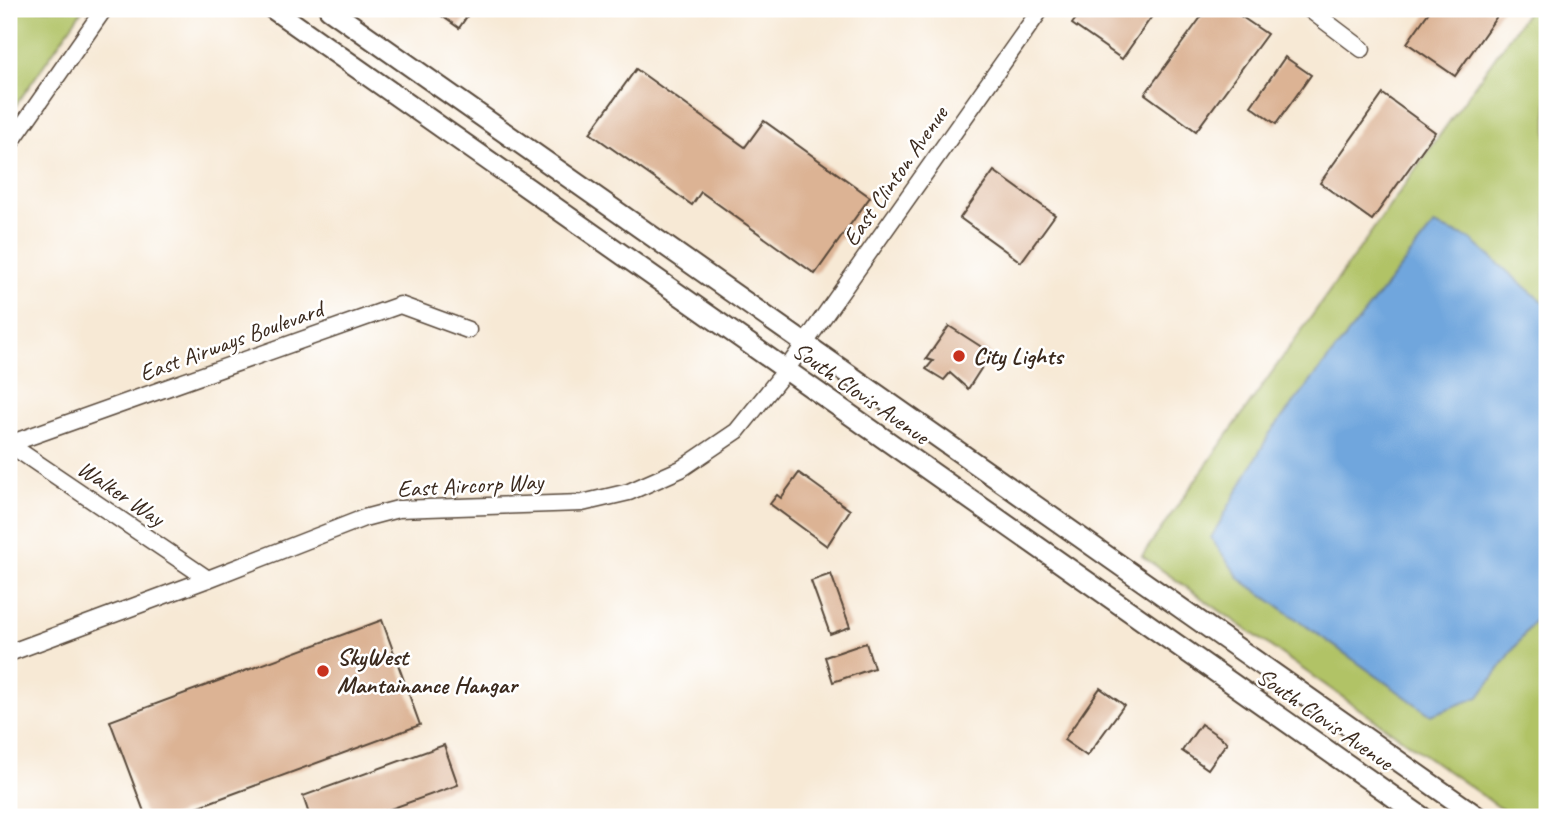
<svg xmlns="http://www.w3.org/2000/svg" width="1556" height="826" font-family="Caveat,sans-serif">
	<rect width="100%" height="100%" fill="#fff"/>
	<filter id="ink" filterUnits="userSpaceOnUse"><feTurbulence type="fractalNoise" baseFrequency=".0143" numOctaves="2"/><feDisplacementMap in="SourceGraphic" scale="14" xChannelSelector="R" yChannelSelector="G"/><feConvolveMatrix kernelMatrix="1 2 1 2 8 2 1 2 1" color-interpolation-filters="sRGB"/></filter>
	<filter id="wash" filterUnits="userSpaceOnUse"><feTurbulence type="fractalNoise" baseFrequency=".00686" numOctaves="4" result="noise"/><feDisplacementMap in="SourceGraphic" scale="28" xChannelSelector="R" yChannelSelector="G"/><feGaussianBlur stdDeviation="1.57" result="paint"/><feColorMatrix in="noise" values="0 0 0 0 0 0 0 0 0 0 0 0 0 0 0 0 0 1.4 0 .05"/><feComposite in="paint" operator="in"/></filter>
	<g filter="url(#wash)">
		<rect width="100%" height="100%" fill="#f7e9d5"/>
		<g fill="#b1c366" stroke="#767642" stroke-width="2">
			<polygon points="9,9 83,9 9,115"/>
			<polygon points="1529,9 1547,9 1547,817 1513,817 1142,556"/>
		</g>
		<polygon fill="#6fa6dd" stroke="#55687e" stroke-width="2" points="1434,225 1469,238 1547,306 1547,603 1479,697 1431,715 1240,579 1211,538 1270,433"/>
		<g id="blocks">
			<g fill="#dcb394">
				<polygon points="432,9 472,9 459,28"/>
				<polygon points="1083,9 1157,9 1122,59 1072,24"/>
				<polygon points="1207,9 1230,9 1267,34 1196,131 1145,94"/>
				<polygon points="1431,9 1502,9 1455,76 1407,43"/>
				<polygon points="1285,57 1311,75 1276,124 1251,106"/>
				<polygon points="636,69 745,147 764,121 870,197 815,274 701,192 692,205 590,133"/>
				<polygon points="1383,94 1435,132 1372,220 1320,183"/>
				<polygon points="994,171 1055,215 1021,262 960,218"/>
				<polygon points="949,326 991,353 968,389 950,373 944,380 926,369 933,361 926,359"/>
				<polygon points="799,473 850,510 827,546 770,504 777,495 781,498"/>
				<polygon points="831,574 850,627 830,634 811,581"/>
				<polygon points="382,620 420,725 170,817 146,817 110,721"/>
				<polygon points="866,643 874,668 833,682 825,657"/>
				<polygon points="1100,688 1124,705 1087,756 1064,740"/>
				<polygon points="1201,724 1227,742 1208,769 1182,751"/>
				<polygon points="444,745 458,785 368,817 310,817 303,796"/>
			</g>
		</g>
	</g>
	<g filter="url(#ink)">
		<use href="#blocks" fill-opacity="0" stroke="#574739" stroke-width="2"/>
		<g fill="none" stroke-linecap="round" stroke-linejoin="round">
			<defs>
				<g id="minor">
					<polyline points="1309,9 1362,49"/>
					<polyline points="9,145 104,9"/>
					<polyline points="9,444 400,305 468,330"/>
					<polyline points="9,444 208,579"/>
					<polyline points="9,653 208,579 364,518 398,509 582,503 629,492 681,469 737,431 786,370 1041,9"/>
				</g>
				<g id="major">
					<polyline points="273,9 1422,817"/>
					<polyline points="329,9 1478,817"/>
				</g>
			</defs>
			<use href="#minor" stroke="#574739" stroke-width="19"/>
			<use href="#major" stroke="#574739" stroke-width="23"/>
			<use href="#minor" stroke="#fff" stroke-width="16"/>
			<use href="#major" stroke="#fff" stroke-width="19"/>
		</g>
	</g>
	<g fill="#c8321e" stroke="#fff" stroke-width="2.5">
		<circle cx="959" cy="356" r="7"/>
		<circle cx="323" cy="671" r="7"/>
	</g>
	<g text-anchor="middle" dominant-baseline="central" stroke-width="5" stroke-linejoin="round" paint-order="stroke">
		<g font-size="24" fill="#3b2a1e" stroke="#fff">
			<text transform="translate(895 176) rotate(-55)">East Clinton Avenue</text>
			<text transform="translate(231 341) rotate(-20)">East Airways Boulevard</text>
			<text transform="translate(861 393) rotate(35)">South Clovis Avenue</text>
			<text transform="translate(470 485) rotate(-3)">East Aircorp Way</text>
			<text transform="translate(121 493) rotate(34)">Walker Way</text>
			<text transform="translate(1325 719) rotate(35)">South Clovis Avenue</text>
		</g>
		<g font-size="24" font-weight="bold" fill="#3b2a1e" stroke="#fff" text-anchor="start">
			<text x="973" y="356">City Lights</text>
			<text x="337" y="657">SkyWest<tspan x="337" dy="28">Mantainance Hangar</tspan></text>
		</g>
	</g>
	<rect width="1556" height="826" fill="none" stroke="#fff" stroke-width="35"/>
</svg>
